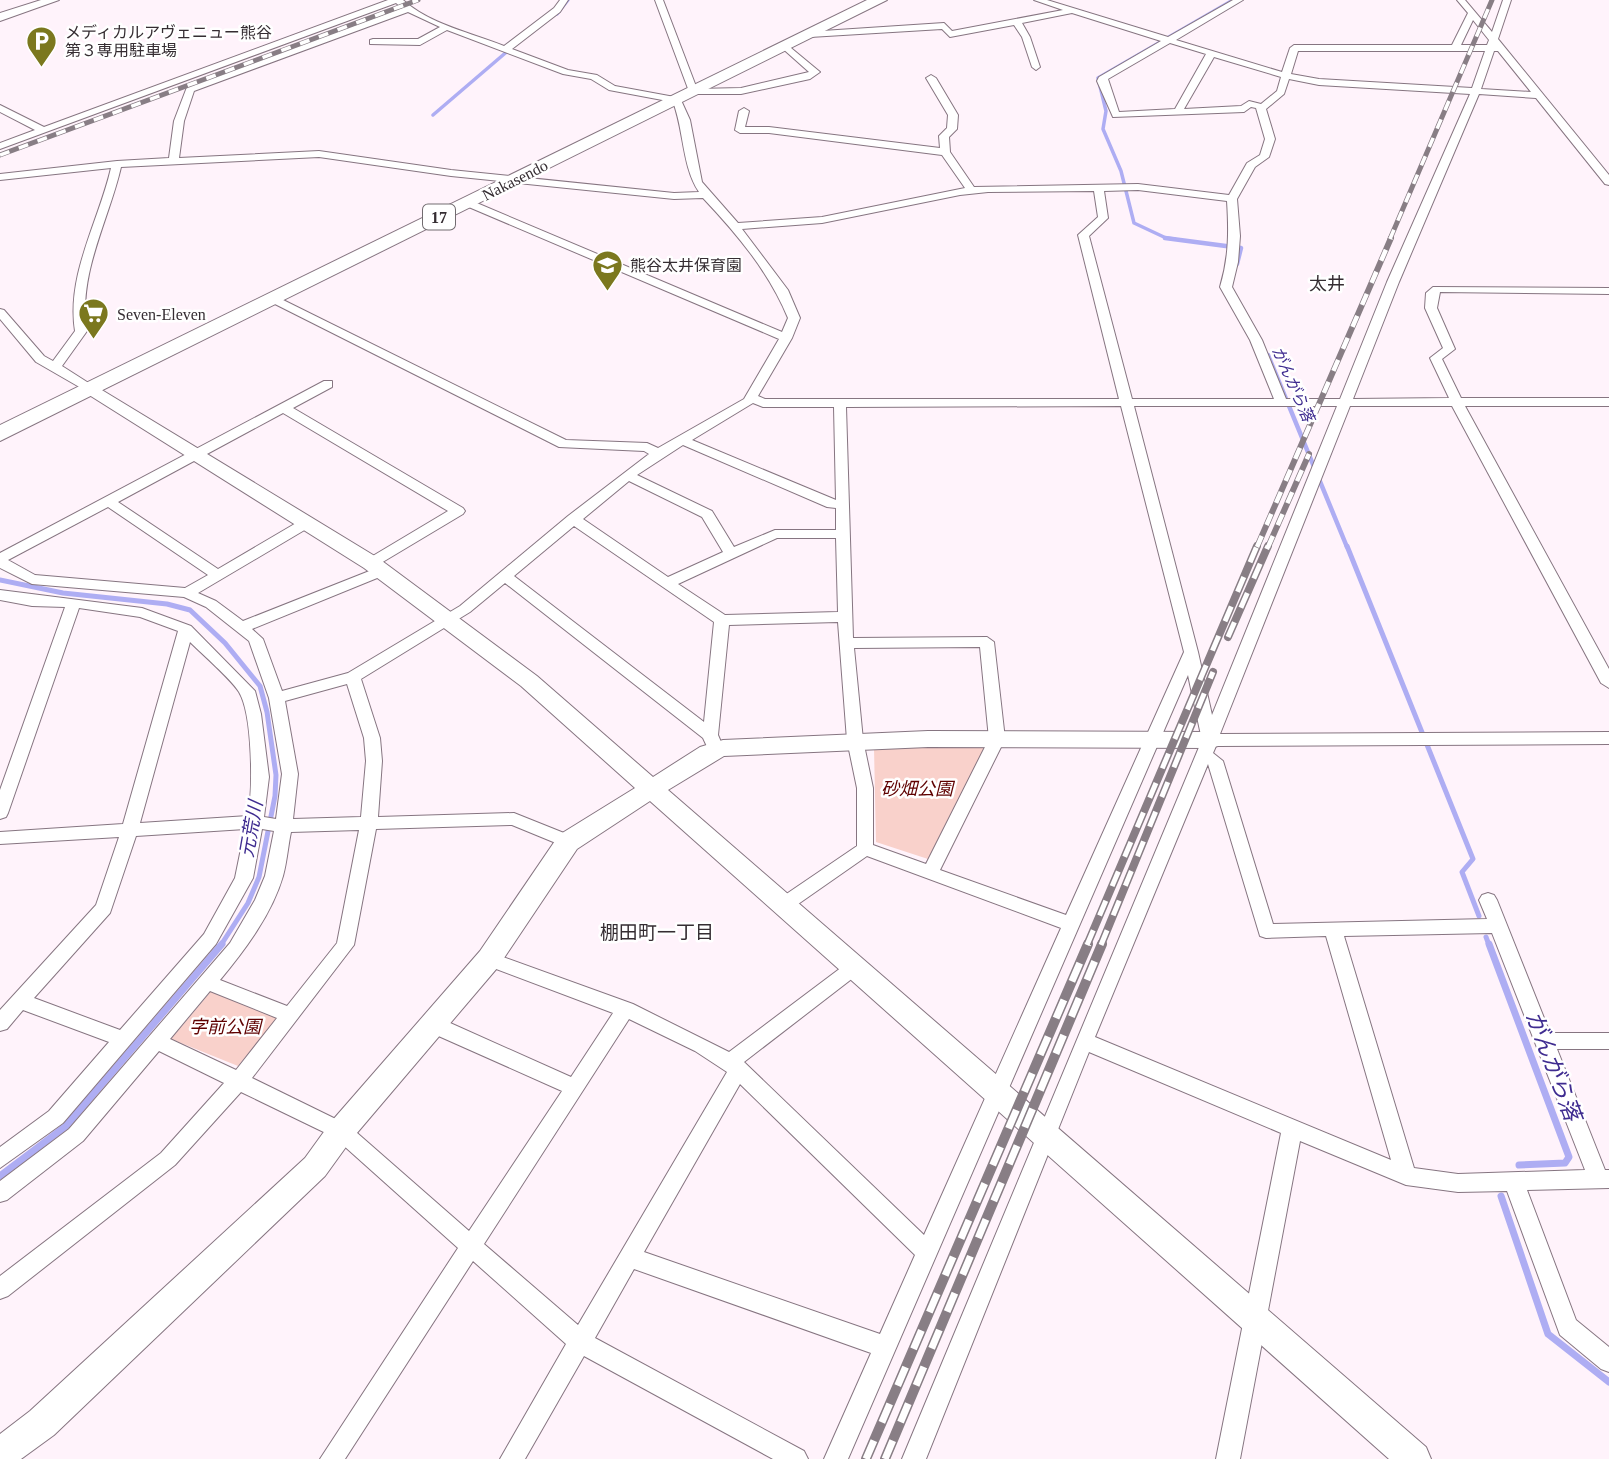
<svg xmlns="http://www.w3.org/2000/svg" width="1609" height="1459" font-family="'Times New Roman','Noto Sans JP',serif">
	<rect width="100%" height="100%" fill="#fff3fb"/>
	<g fill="#f9d1cb">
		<polygon points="874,748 984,748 928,859 876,842"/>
		<polygon points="213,989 279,1016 238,1066 171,1039"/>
	</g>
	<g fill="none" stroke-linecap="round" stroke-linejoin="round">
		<g stroke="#aeadf3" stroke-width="3.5">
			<polyline points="557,14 568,0"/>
			<polyline points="433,115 510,49"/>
			<polyline points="1175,239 1166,238 1134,223 1121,171 1103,129 1106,111 1098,78 1233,0"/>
		</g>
		<g stroke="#aeadf3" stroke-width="4.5">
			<polyline points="1165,238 1241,248 1237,264"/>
			<polyline points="1268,355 1347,547"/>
		</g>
		<g stroke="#aeadf3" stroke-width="5">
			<polyline points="1347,546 1473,859 1462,872 1479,916"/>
			<polyline points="0,580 63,593 167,604 190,610 225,643 260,686 267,712 276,775 275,796 259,877 248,903 221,945"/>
			<polyline points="1486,937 1489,945"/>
		</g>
		<g stroke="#aeadf3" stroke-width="7">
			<polyline points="1489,944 1569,1157 1565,1163 1519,1165"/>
			<polyline points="0,1176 66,1126 222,944"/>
			<polyline points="1501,1196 1548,1334 1609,1382"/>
		</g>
		<defs>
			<g id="street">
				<path d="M388,0H403C429,24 472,33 504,46L554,8L560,0H568L560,12L512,49L568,70L597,75L615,86L680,98L690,120L702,182L738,223L822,217L965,188L942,155L769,133H740L735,130L739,111L744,108L749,111L745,127H769L940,148L939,136L947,128L948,115L926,78L931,75L936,78L958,115L957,129L949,137L950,152L974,187L1138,184L1229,195L1247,163L1260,155L1265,139L1256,108L1251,107L1244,112L1113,117L1097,81L1099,77L1161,41L1072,13L1022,23L1030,37L1040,67L1036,70L1032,67L1022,37L1014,25L950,37L942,29L810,37L806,34L807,32L944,23L952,31L1063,10L1034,0H1047L1168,37L1233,0H1243L1176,40L1282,72L1290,48L1294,45H1452L1468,13L1457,0H1465L1492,32L1503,0H1511L1498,39L1609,175V185L1605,184L1536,98L1479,94L1399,282L1353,399L1449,398L1430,358L1443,348L1425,308L1426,293L1433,287L1609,288V294L1440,292L1437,308L1455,349L1442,359L1461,398H1609V406H1465L1609,669V688L1601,683L1452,406H1350L1220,734L1609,732V744L1216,746L1213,753L1223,761L1273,924L1487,919L1479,900L1482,895L1488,893L1494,895L1497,900L1550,1033H1609V1049H1557L1605,1170H1609V1188L1527,1190L1576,1320L1609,1347V1372L1601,1369L1560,1335L1507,1191L1458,1192L1406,1185L1300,1141L1240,1459H1216L1281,1133L1089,1052L926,1459H902L1202,740L1188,675L848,1459H824L871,1353L634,1269L595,1338L804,1451L808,1459H773L584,1356L525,1459H500L566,1344L473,1261L345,1459H320L458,1248L334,1137L241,1092L175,1165L8,1296L0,1299V1276L161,1153L224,1083L159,1051L83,1141L7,1200L0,1202V1181L69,1129L230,943L255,900L265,876L274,831L262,829L253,878L216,944L63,1123L0,1168V1147L49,1111L109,1042L23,1010L7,1029L0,1031V1010L96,905L119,837L0,844V832L123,824L178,631L140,617L79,608L8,813L6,817L0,819V790L65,607L32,606L0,600V590L142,608L191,626L255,691L261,714L269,777L264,817L276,819L282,774L269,698L249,641L206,607L184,597L32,584L0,568V553L324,381H332V387L293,408L463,508L465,511L463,514L376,566H366L364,563L366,560L448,511L283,413L118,502L218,569L303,519H313L315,522L313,525L198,593L216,601L243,621L377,568H387L389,571L387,574L252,629L263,639L282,691L348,673L460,606L568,516L649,454L644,451L559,447L267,300V296H275L566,440L647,443L658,448L744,399L779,339L464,205V201H472L782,332L788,318C769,272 737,234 703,198L674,199L451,176L319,157L121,167C109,220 77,275 87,331L62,366L98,389L92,393L88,392L36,362L0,319V309L4,310L44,356L53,361L75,331C66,275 99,221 111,168L0,180V174L117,161L169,158L174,121L187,87L402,8L396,3L0,149V143L35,130L0,112V105L44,127ZM408,12L440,27L418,39H373L370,40V44L420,45L447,30L563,74L591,79L609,90L673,102C684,130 682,167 699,192L674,193L451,170L319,151L179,158L184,121L194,91ZM1473,20L1489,40L1487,45H1461ZM1170,43L1206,54L1175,109L1119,112L1108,79ZM1298,51H1485L1472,88L1319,79L1291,74ZM1494,51H1498L1531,92L1481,89ZM1214,57L1281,77L1277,91L1261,104L1249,101L1241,106L1184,109ZM1289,79L1319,85L1470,94L1387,282L1340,399H1286L1262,340L1232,287L1238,262L1240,236L1237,199L1255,167L1269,157L1275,139L1266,109L1284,94ZM1138,190L1227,201C1229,232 1229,257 1220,287L1250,340L1274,399H1132L1089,236L1108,218L1104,191ZM1094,191L1098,217L1078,235L1119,399H765L758,396L792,338L800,318L788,290L742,229L822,223L960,195L988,192ZM753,403L763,407H834L836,500L692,440ZM1121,406L1184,652L1066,915L940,870L1005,739L994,642L987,637L853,638L846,407ZM1134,406H1337L1212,715L1198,652ZM683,445L827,507L836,508V530H775L734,547L712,511L637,475ZM629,481L702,517L723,552L668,577L583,519ZM108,507L208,575L185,588L35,575L8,560ZM574,526L714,622L704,722L514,576ZM777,538H836L838,612L725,615L678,584ZM505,583L703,738L710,753L716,755L724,749L718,735L729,625L838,622L847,740L857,788V846L779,899L776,904L779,909L785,911L791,909L867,856L1061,928L924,1235L744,1062L862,971L865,966L862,961L856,959L850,961L729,1052L633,1004L489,952L483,954L480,959L483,964L613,1013L571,1077L439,1018L432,1016L425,1018L423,1024L425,1030L562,1091L469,1231L348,1125L252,1078L354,945L376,829L512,825L568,848L574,847L576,842L574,837L514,813L378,817L382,761L380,738L361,679L470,612ZM190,642C203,655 230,678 239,692C253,715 253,791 248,816L140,823ZM980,647L989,739L926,864L873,845V788L863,740L854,648ZM347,684L364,738L366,761L361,817L293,819L298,774L285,701ZM1208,764L1260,936L1266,938L1326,936L1391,1160L1095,1037ZM245,829L235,878L204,934L120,1030L34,998L110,913L136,836ZM359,830L337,943L287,1006L220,980C245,950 272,914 283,876C287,862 288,846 291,832ZM1492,933L1585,1170L1458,1174L1414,1168L1344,936ZM210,991L277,1018L236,1070L170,1039ZM629,1019L695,1051L727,1072L578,1325L484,1244ZM740,1084L915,1255L880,1334L644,1252Z"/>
				<polygon points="655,0 663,0 697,89 741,88 809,72 782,48 782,44 785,43 820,72 810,79 741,94 690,94"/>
			</g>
			<g id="secondary">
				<polygon points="41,0 59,0 0,21 0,13"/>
				<polygon points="92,384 378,558 537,676 653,777 700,747 723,740 928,731 1210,732 1218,734 1221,740 1218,746 1210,748 928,747 724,756 668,790 1426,1447 1431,1459 1389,1459 650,801 577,849 498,967 351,1140 325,1176 54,1435 21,1459 0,1459 0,1434 30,1411 305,1158 331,1122 480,951 559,835 635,788 521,686 364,568 86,393 83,389 86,385"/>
			</g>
			<polygon id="highway" points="867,0 887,0 0,441 0,425"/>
		</defs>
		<use href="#street" stroke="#867581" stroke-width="2"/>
		<use href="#secondary" stroke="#867581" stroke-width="2"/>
		<use href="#highway" stroke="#867581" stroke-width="2"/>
		<use href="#street" fill="#fff" fill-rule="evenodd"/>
		<use href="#secondary" fill="#fff" fill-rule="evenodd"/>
		<use href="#highway" fill="#fff" fill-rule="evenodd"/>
		<defs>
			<g id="rail-far3">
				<polyline points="0,155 418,0"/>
				<polyline points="1390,239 1492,0"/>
			</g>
			<g id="rail-far2">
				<polyline points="1257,547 1391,238"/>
				<polyline points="1268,547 1309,454"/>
			</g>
			<g id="rail-far1">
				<polyline points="1228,637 1268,546"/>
				<polyline points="1087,945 1257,546"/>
				<polyline points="1101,945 1213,672"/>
			</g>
			<g id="rail">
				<polyline points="866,1459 1088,944"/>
				<polyline points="885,1459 1102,944"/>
			</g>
		</defs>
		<use href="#rail-far3" stroke="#887e85" stroke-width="5"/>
		<use href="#rail-far2" stroke="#887e85" stroke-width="6"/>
		<use href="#rail-far1" stroke="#887e85" stroke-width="8"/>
		<use href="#rail" stroke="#887e85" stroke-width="10"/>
		<use href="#rail-far3" stroke="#fff" stroke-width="3.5" stroke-dasharray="10" stroke-linecap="butt"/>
		<use href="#rail-far2" stroke="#fff" stroke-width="4.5" stroke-dasharray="12" stroke-linecap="butt"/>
		<use href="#rail-far1" stroke="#fff" stroke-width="5" stroke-dasharray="16" stroke-linecap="butt"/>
		<use href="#rail" stroke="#fff" stroke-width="7" stroke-dasharray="20" stroke-linecap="butt"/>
	</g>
	<defs>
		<symbol id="parking-pin" viewBox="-11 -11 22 30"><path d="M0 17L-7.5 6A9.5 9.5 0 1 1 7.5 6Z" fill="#7b781e" stroke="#fff"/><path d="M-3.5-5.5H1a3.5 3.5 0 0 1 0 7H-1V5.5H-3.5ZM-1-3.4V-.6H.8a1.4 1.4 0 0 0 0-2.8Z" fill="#fff"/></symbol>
		<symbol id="school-pin" viewBox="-11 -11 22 30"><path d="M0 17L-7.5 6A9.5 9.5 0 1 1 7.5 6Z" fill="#7b781e" stroke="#fff"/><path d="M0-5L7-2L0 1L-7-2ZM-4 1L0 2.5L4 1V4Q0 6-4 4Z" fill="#fff"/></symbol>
		<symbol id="supermarket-pin" viewBox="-11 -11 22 30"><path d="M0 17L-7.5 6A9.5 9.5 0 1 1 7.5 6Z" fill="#7b781e" stroke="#fff"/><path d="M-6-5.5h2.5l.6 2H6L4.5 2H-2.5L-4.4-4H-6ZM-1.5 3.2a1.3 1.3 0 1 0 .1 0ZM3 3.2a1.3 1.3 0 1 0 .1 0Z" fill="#fff"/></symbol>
	</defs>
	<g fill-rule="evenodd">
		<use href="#parking-pin" x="24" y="24" width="35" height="47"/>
		<use href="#school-pin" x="590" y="248" width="35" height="47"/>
		<use href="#supermarket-pin" x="76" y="296" width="35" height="47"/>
	</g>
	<g text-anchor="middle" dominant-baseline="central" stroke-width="5" stroke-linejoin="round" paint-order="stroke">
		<g font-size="16" fill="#352d32" stroke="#fff" text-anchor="start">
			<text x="65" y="32">メディカルアヴェニュー熊谷<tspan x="65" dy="18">第３専用駐車場</tspan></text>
			<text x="630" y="265">熊谷太井保育園</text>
			<text x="117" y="314">Seven-Eleven</text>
		</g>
		<g font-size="16" fill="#352d32" stroke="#fff">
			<text transform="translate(515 180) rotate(-27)">Nakasendo</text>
		</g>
		<rect fill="#fff" stroke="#726c70" stroke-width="2" x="423" y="204.5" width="32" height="25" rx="5"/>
		<g font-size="16" font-weight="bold" fill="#352d32">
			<text x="439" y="217">17</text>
		</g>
		<g font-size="16" font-style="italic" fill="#3f2c90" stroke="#fff">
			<text transform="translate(1293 384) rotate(66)">がんがら落</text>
		</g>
		<g font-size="18" fill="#352d32" stroke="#fff">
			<text x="1327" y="284">太井</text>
		</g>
		<g font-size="18" font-style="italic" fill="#5f0100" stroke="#fff">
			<text x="917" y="789">砂畑公園</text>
			<text x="225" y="1027">字前公園</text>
		</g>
		<g font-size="19" font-style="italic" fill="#3f2c90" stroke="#fff">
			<text transform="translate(251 829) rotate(-80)">元荒川</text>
		</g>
		<g font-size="19" fill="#352d32" stroke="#fff">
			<text x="657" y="932">棚田町一丁目</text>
		</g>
		<g font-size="23" font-style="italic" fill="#3f2c90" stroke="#fff">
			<text transform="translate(1553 1066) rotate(69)">がんがら落</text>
		</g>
	</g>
</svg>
